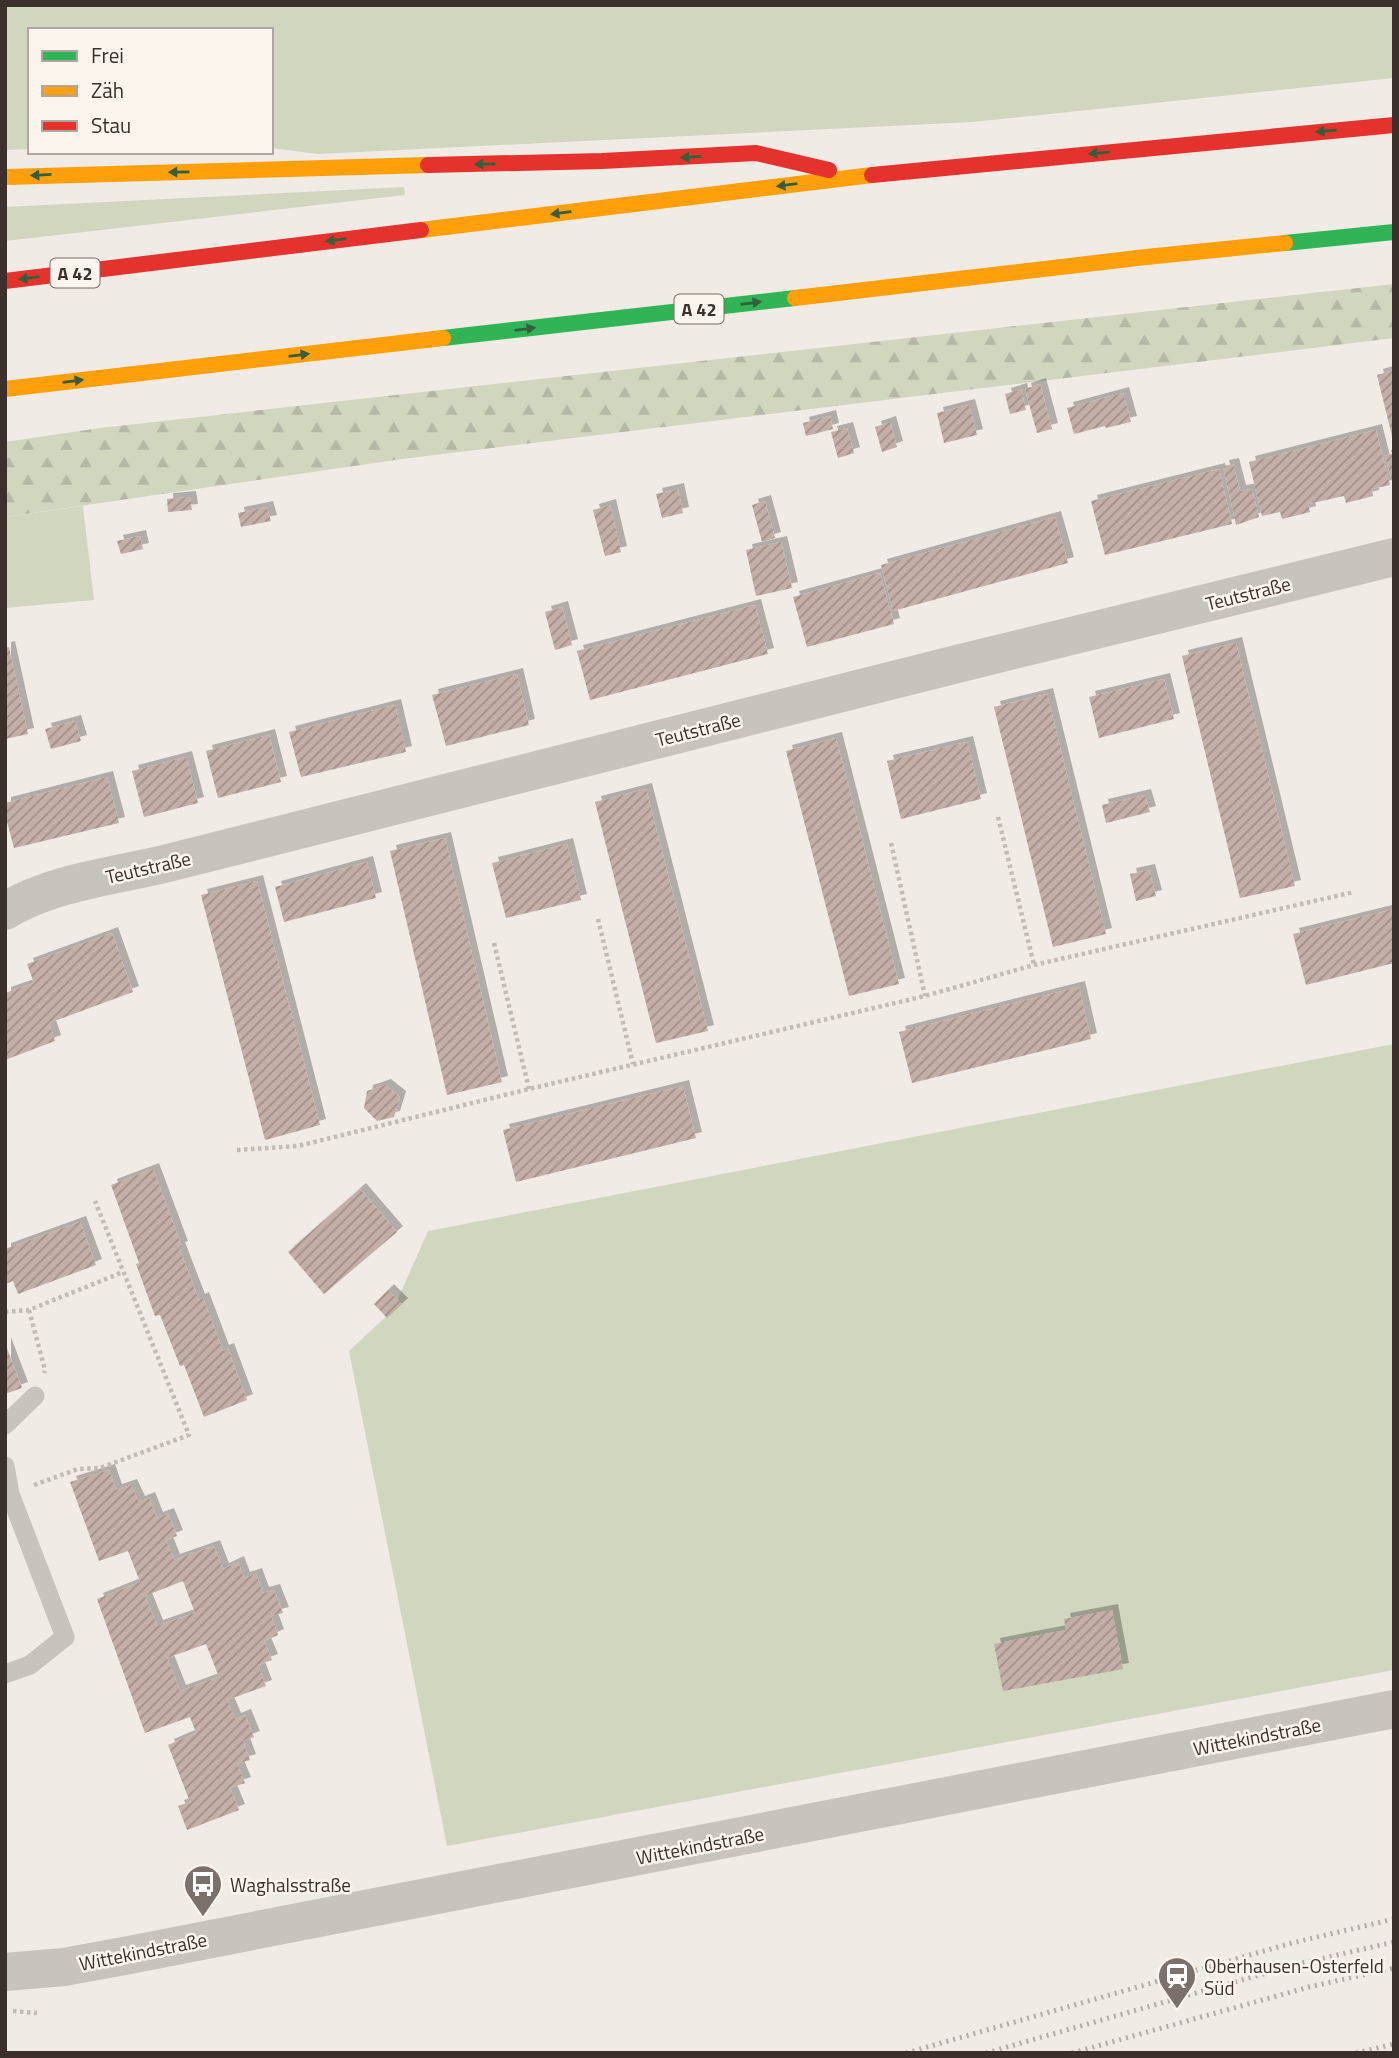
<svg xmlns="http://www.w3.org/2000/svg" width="1399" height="2058" font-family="'Titillium Web',sans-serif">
	<defs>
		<pattern id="forest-firs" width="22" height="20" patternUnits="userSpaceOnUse" patternTransform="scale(1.75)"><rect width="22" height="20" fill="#d1d6bf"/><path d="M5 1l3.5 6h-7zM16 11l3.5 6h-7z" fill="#b4b8a4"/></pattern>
		<pattern id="building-hatch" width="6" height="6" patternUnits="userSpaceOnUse" patternTransform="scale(1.75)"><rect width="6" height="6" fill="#c3afa7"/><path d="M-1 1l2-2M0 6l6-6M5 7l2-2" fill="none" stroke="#a08f88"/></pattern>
		<filter id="shadow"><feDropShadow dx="6" dy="-6" stdDeviation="0" flood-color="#0004"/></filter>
	</defs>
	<rect width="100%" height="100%" fill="#f0ebe5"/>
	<g fill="#d1d6bf">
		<polygon points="5,5 1394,5 1394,78 972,122 318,154 271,148 271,30 30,30 30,149 5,150"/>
		<polygon points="404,187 405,195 5,241 5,207"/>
		<polygon points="83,506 94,600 5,608 5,517"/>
		<polygon points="1394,1044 1394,1670 447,1846 349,1351 393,1310 428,1231"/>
	</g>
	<polygon fill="url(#forest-firs)" points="1394,284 1394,338 402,459 5,517 5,442 100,428"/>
	<g fill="url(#building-hatch)" fill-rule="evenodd" filter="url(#shadow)">
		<polygon points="1394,370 1394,440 1393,440 1377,375"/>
		<polygon points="1040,384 1052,429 1037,433 1025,389"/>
		<polygon points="1021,389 1026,410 1010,414 1005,394"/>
		<polygon points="1123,393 1131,422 1106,428 1105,426 1074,434 1067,408"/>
		<polygon points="969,405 977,435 944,443 937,413"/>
		<polygon points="830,416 833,429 806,436 803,423"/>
		<polygon points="890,422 897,447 882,452 875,427"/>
		<polygon points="847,428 854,453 838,458 831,432"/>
		<polygon points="1376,430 1390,485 1372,489 1373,496 1346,503 1344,496 1308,504 1310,512 1282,519 1280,512 1262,516 1249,462"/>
		<polygon points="1394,453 1394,485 1393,485 1385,456"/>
		<polygon points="1233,464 1240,491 1252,489 1259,517 1236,525 1223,466"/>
		<polygon points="1219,469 1232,524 1105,555 1091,501"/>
		<polygon points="678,489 683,513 662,518 656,494"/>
		<polygon points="190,497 192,510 168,512 167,499"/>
		<polygon points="765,501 775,538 762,542 752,505"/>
		<polygon points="610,505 621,552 605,556 593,510"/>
		<polygon points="267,507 271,521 241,527 238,513"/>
		<polygon points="1055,517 1068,563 893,611 881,565"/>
		<polygon points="140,536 143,549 121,554 117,541"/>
		<polygon points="781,542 792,588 756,596 746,550"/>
		<polygon points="880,573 894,624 807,647 793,597"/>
		<polygon points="755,605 768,654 590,700 577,651"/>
		<polygon points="562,607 572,645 555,650 545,612"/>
		<polygon points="1236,643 1295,886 1240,898 1182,656"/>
		<polygon points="9,647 28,734 5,739 5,648"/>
		<polygon points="517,674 529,725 446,746 432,695"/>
		<polygon points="1164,679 1174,719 1099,738 1089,697"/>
		<polygon points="1047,694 1106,934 1053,947 994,707"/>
		<polygon points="395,705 406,752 301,777 289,732"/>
		<polygon points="75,721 81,741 51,749 45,729"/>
		<polygon points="269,735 281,782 218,798 206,751"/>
		<polygon points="836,738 899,984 849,996 786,751"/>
		<polygon points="967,742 981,799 901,819 887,761"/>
		<polygon points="186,757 198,803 144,817 132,771"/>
		<polygon points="107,777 119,823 14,848 5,814 5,803"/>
		<polygon points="646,789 708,1031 656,1043 595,802"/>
		<polygon points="1145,795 1150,812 1106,823 1102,805"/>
		<polygon points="445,838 502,1082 447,1095 390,851"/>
		<polygon points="567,844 581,900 506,918 492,863"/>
		<polygon points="367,862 376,898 284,922 275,887"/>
		<polygon points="1149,870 1156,896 1136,901 1130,874"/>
		<polygon points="257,881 320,1125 265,1140 201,895"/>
		<polygon points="1394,909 1394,963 1306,985 1293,934"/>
		<polygon points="112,933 133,992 49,1023 55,1041 5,1060 5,993 34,983 27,964"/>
		<polygon points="1079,987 1091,1039 912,1083 899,1032"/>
		<polygon points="385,1085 400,1097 394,1117 377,1121 364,1108 367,1091"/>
		<polygon points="683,1086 696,1138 516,1182 503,1130"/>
		<polygon points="153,1169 182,1247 179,1248 199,1300 203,1298 223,1351 228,1349 247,1400 204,1417 184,1365 180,1366 160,1315 155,1316 136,1264 139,1263 111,1185"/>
		<polygon points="360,1189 397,1232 324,1294 288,1252"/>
		<polygon points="80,1222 96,1265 18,1294 13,1281 5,1284 5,1249"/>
		<polygon points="388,1290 402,1304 387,1318 374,1304"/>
		<polygon points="5,1343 22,1388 5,1394"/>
		<path d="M109,1470L116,1490L131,1485L139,1502L149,1498L157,1518L168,1514L177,1536L166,1540L174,1560L214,1546L223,1569L238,1562L244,1578L256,1574L263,1593L274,1590L283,1613L271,1616L278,1635L264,1641L272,1660L258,1665L266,1686L227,1700L235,1719L245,1715L254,1737L243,1741L250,1760L237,1764L245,1783L230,1788L239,1810L187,1830L178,1806L190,1802L168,1745L196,1733L190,1717L145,1733L97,1599L140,1582L128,1551L99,1561L70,1482ZM183,1581L195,1613L157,1626L145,1596ZM206,1644L219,1677L180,1691L167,1658Z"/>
		<polygon points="1112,1610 1123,1669 1003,1691 994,1644 1066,1630 1064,1619"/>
	</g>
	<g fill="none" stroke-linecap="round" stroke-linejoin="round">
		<g stroke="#c2bbb6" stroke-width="4.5" stroke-dasharray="3.5 3.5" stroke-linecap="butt">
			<polyline points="998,817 1034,965"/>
			<polyline points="891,843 925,996"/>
			<polyline points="598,919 633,1064"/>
			<polyline points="494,943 529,1089"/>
			<polyline points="237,1150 298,1146 529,1089 925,996 1034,965 1354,892"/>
			<polyline points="29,1310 45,1370 44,1373"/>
			<polyline points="5,1312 29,1310 123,1272"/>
			<polyline points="34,1485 78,1469 100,1468 189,1435 95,1201"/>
			<polyline points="13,2011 37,2013"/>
		</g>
		<g stroke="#c9c3be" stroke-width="19">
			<polyline points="5,1425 35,1396"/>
			<polyline points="5,1466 10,1494 65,1637 30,1665 5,1674"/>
		</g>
		<g stroke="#c9c3be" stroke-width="38">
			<path d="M5,911C51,883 112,876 164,864L957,664L1394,557"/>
			<polyline points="5,1972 64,1967 124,1956 1394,1709"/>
		</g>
		<g stroke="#30b455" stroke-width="16">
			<polyline points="1285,243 1394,232"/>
			<polyline points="443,338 795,298"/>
		</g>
		<g stroke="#ff9f0a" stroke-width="16">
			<polyline points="5,177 428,165"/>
			<polyline points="421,230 872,175"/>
			<polyline points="795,298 1146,257 1285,243"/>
			<polyline points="5,389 443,338"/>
		</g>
		<g stroke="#e5322d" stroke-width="16">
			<polyline points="428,165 602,161 756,153 829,170"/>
			<polyline points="872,175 1394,125"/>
			<polyline points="5,281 421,230"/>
		</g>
		<g stroke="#b1aca8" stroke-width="5" stroke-dasharray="2 5" stroke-linecap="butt">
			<polyline points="906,2053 1292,1943 1394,1919"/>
			<polyline points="986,2053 1298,1964 1394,1942"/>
			<polyline points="1072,2053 1309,1987 1394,1968"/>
			<polyline points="1356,2053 1394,2044"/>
		</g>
	</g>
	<defs><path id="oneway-solid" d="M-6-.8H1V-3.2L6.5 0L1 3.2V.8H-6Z" transform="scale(1.75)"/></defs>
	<g fill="#375e3a">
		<use href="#oneway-solid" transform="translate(1326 131) rotate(175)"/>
		<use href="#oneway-solid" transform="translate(1099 153) rotate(175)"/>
		<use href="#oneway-solid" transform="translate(691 157) rotate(177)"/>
		<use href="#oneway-solid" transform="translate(485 164) rotate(179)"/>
		<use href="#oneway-solid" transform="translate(179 172) rotate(179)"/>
		<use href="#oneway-solid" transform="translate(41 175) rotate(177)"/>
		<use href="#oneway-solid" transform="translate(787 185) rotate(173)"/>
		<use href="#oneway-solid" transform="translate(561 213) rotate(173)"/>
		<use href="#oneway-solid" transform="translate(336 240) rotate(173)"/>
		<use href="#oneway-solid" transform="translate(29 278) rotate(173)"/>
		<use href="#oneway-solid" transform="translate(751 303) rotate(-7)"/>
		<use href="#oneway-solid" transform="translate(525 329) rotate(-7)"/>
		<use href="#oneway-solid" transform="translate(299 355) rotate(-7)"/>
		<use href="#oneway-solid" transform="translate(73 381) rotate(-7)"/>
	</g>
	<defs>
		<symbol id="bus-pin" viewBox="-11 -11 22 30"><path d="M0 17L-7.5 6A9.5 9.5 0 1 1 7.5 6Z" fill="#7a716c" stroke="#fbf5ee"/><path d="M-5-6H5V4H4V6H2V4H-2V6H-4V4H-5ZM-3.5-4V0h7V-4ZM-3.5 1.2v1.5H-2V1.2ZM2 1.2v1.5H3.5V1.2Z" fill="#fff"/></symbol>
		<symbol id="station-pin" viewBox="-11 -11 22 30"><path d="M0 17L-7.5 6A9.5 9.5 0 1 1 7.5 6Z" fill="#7a716c" stroke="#fbf5ee"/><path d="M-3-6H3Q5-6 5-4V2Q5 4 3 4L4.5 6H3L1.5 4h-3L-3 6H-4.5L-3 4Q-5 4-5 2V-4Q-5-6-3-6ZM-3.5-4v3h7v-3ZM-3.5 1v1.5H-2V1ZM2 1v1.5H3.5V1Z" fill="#fff"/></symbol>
	</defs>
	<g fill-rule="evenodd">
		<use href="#bus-pin" x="181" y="1862" width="44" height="60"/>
		<use href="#station-pin" x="1155" y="1954" width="44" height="60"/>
	</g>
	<g text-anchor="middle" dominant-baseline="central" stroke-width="5" stroke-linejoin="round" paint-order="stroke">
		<g fill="#fbf5ee" stroke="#756b66" stroke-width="2">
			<rect x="50.5" y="258.5" width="49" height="29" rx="5"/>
			<rect x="674.5" y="294.5" width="49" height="29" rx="5"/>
		</g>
		<g font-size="18" font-weight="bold" fill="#3b302b">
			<text x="75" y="273">A 42</text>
			<text x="699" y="309">A 42</text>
		</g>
		<g font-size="19" fill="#3b302b" stroke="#fbf5ee">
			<text transform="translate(1248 593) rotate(-14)">Teutstraße</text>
			<text transform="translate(698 729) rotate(-14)">Teutstraße</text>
			<text transform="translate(148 867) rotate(-13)">Teutstraße</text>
			<text transform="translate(1257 1736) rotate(-11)">Wittekindstraße</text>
			<text transform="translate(700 1845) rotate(-11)">Wittekindstraße</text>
			<text transform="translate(143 1951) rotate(-11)">Wittekindstraße</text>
		</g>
		<g font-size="19" fill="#3b302b" stroke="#fbf5ee" text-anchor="start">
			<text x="230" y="1884">Waghalsstraße</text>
			<text x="1204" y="1965">Oberhausen-Osterfeld<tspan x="1204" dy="22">Süd</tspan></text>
		</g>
	</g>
	<rect width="1399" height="2058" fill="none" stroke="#3b302b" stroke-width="14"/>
	<rect x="28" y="28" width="245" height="126" fill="#fbf5ee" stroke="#aea6a0" stroke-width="2"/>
	<rect x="42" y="51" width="35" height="10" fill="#30b455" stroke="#aea6a0" stroke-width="2"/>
	<text x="91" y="63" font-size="21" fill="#3b302b">Frei</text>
	<rect x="42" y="86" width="35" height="10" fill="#ff9f0a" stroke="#aea6a0" stroke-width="2"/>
	<text x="91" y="98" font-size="21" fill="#3b302b">Zäh</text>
	<rect x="42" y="121" width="35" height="10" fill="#e5322d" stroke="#aea6a0" stroke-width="2"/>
	<text x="91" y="133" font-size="21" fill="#3b302b">Stau</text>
</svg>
